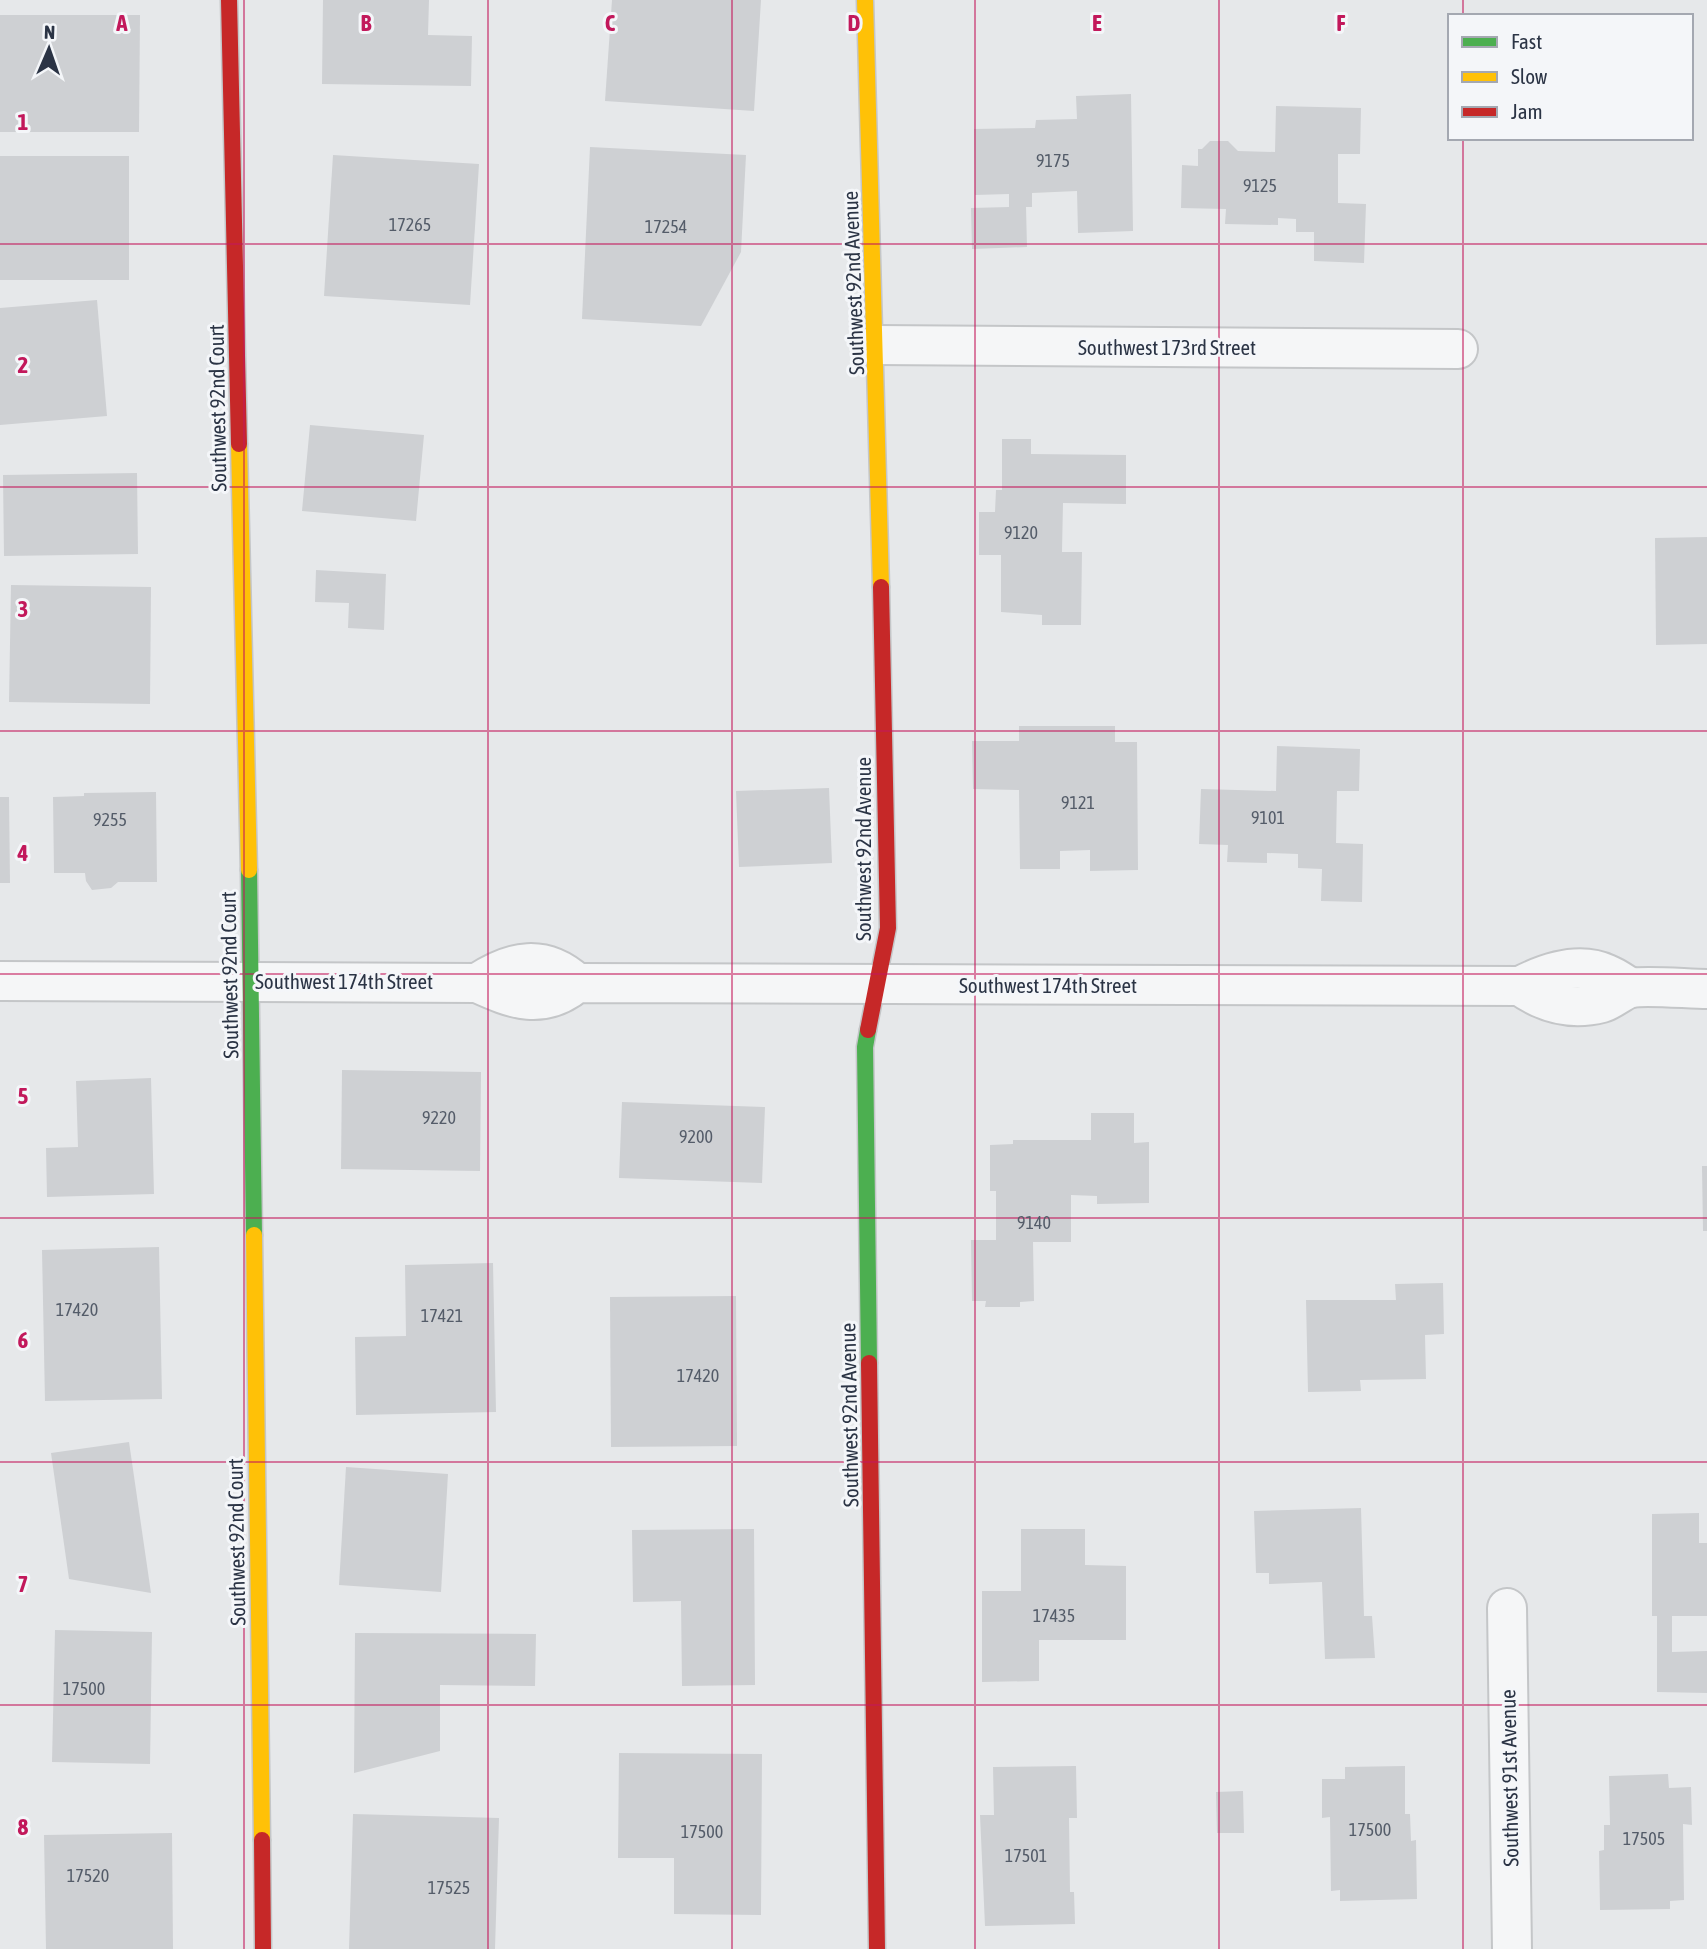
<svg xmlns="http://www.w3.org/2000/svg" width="1707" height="1949" font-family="'Asap Condensed',sans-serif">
	<rect width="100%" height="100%" fill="#e6e8ea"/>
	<g fill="#ced0d3">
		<polygon points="323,0 429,0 428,35 472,36 471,86 322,84"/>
		<polygon points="612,0 761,0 754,111 605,101"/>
		<polygon points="0,15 140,15 139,132 0,132"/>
		<polygon points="1131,94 1133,231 1078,233 1077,191 1032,193 1032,207 1026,207 1027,247 972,249 971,208 1009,207 1009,194 975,195 974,129 1035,128 1036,120 1077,119 1076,96"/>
		<polygon points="1276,106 1361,108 1360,154 1338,154 1338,203 1366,204 1364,263 1314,261 1314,232 1296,232 1296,219 1278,218 1278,225 1225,224 1226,209 1181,208 1182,165 1198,166 1198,149 1202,149 1210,141 1228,141 1238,151 1275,152"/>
		<polygon points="590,147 746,155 741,252 701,326 582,319"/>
		<polygon points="333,155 479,164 470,305 324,296"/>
		<rect x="0" y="156" width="129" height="124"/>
		<polygon points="97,300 107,416 0,425 0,308"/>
		<polygon points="310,425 424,435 416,521 302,511"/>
		<polygon points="1002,439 1031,439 1031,454 1126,455 1126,504 1063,503 1062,552 1082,552 1081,625 1042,625 1042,615 1001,612 1001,555 979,555 979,512 995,512 996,490 1002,490"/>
		<polygon points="137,473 138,554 4,556 3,475"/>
		<polygon points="1707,537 1707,644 1656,645 1655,538"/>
		<polygon points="316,570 386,574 384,630 348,628 349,603 315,602"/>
		<polygon points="11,585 151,587 150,704 9,702"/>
		<polygon points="1019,726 1115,726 1115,742 1137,742 1138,870 1090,871 1090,850 1060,851 1060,869 1020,869 1019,790 973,789 972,741 1019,741"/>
		<polygon points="1277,746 1360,749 1359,791 1337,791 1336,843 1363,844 1362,902 1321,901 1322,869 1298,868 1298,854 1267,853 1267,863 1227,862 1228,845 1199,844 1201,789 1276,791"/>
		<polygon points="829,788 832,863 739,867 736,791"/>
		<polygon points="156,792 157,882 118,882 111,888 92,890 86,881 85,873 54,873 53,797 84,796 84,793"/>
		<polygon points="0,797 9,797 10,883 0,883"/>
		<polygon points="342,1070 481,1072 480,1171 341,1169"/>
		<polygon points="151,1078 154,1194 47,1197 46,1148 78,1147 76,1081"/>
		<polygon points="622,1102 765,1107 762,1183 619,1178"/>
		<polygon points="1091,1113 1134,1113 1134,1143 1149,1142 1149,1203 1097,1204 1097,1196 1071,1195 1071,1242 1033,1242 1034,1301 1020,1302 1020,1307 985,1307 986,1301 972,1301 971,1240 996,1240 996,1191 990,1191 990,1145 1013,1144 1013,1140 1091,1140"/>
		<polygon points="1702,1166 1707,1166 1707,1231 1703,1231"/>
		<polygon points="159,1247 162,1399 45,1401 42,1250"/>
		<polygon points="493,1263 496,1412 356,1415 355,1337 406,1336 405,1265"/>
		<polygon points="1443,1283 1444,1334 1425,1335 1426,1379 1360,1380 1361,1391 1308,1392 1306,1300 1396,1300 1395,1284"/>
		<polygon points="736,1296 737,1446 611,1447 610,1297"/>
		<polygon points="129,1442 151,1593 69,1579 51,1453"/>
		<polygon points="346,1467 448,1474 441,1592 339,1585"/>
		<polygon points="1361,1508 1364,1616 1372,1616 1375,1658 1325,1659 1322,1582 1269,1584 1269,1573 1256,1573 1254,1511"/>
		<polygon points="1699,1513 1699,1543 1707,1543 1707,1616 1672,1616 1672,1652 1707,1651 1707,1693 1657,1692 1657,1616 1652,1616 1652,1514"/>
		<polygon points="754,1529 755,1685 682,1686 681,1601 633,1602 632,1530"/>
		<polygon points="1021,1529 1085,1529 1085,1565 1126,1566 1126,1640 1039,1640 1039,1681 982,1682 982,1591 1021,1591"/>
		<polygon points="55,1630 152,1632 150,1764 52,1762"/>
		<polygon points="355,1633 536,1634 535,1686 440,1685 440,1751 354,1773"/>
		<polygon points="619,1753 762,1754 761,1915 674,1914 674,1858 618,1858"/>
		<polygon points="1076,1766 1077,1818 1069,1818 1070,1892 1074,1892 1075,1924 985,1926 980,1815 994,1815 993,1767"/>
		<polygon points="1405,1766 1405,1814 1410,1814 1411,1841 1416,1840 1417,1899 1340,1901 1340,1890 1331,1891 1330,1817 1322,1818 1322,1779 1345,1779 1345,1767"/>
		<polygon points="1668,1774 1669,1788 1691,1787 1692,1825 1683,1824 1684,1900 1670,1901 1670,1909 1600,1910 1599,1851 1604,1850 1604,1825 1610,1825 1609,1776"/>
		<polygon points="1243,1791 1244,1833 1217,1833 1216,1792"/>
		<polygon points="353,1814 499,1818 495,1949 349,1949"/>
		<polygon points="172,1833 173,1949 46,1949 44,1835"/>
	</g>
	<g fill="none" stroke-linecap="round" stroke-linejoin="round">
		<defs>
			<g id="street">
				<polyline points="876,345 1458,349"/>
				<path d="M0,981L477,983C514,1000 543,1011 577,983L1520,986C1545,973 1579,961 1607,974C1615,977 1623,983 1631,988"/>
				<path d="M477,983C512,960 544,953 577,983"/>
				<path d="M1520,986C1545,1004 1571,1011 1602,1003C1612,1000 1621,991 1631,988C1646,985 1689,989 1707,989"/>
				<polyline points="1507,1608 1512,1949"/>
			</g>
			<g id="fast">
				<polyline points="249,870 254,1235"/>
				<polyline points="868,1030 865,1047 869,1363"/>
			</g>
			<g id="slow">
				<polyline points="865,0 881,587"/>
				<polyline points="239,444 249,870"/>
				<polyline points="254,1235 262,1840"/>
			</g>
			<g id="jam">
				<polyline points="229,0 239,444"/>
				<polyline points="868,1030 888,928 881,587"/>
				<polyline points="869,1363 877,1949"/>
				<polyline points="262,1840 263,1949"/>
			</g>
		</defs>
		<use href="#street" stroke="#c4c6c8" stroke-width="42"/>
		<use href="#fast" stroke="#c4c6c8" stroke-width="19"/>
		<use href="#slow" stroke="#c4c6c8" stroke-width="19"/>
		<use href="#jam" stroke="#c4c6c8" stroke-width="19"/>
		<use href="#street" stroke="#f5f6f7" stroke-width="38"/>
		<use href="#fast" stroke="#4caf50" stroke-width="16"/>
		<use href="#slow" stroke="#ffc107" stroke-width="16"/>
		<use href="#jam" stroke="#c62828" stroke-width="16"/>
	</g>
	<path fill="none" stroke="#c2185b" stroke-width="2" stroke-opacity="0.55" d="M244,0V1949M488,0V1949M732,0V1949M975,0V1949M1219,0V1949M1463,0V16M1463,138V1949M0,244H1707M0,487H1707M0,731H1707M0,974H1707M0,1218H1707M0,1462H1707M0,1705H1707"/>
	<g text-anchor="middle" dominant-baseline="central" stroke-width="6" stroke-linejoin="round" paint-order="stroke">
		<g font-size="18" fill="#545c69">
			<text x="1053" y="160">9175</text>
			<text x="1260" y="185">9125</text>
			<text x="410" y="224">17265</text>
			<text x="666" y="226">17254</text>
			<text x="1021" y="532">9120</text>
			<text x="1078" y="802">9121</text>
			<text x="1268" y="817">9101</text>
			<text x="110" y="819">9255</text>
			<text x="439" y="1117">9220</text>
			<text x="696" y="1136">9200</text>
			<text x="1034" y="1222">9140</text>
			<text x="77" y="1309">17420</text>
			<text x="442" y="1315">17421</text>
			<text x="698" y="1375">17420</text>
			<text x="1054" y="1615">17435</text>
			<text x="84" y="1688">17500</text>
			<text x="1370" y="1829">17500</text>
			<text x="702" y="1831">17500</text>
			<text x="1644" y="1838">17505</text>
			<text x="1026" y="1855">17501</text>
			<text x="88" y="1875">17520</text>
			<text x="449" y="1887">17525</text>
		</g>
		<g font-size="21" fill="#2b3445" stroke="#f4f6f9">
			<text transform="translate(853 283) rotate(-92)">Southwest 92nd Avenue</text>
			<text x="1167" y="347">Southwest 173rd Street</text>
			<text transform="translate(217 408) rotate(-91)">Southwest 92nd Court</text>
			<text transform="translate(863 849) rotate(-90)">Southwest 92nd Avenue</text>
			<text transform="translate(229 975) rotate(-91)">Southwest 92nd Court</text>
			<text x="344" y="981">Southwest 174th Street</text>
			<text x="1048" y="985">Southwest 174th Street</text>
			<text transform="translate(849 1415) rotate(-91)">Southwest 92nd Avenue</text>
			<text transform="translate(236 1542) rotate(-91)">Southwest 92nd Court</text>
			<text transform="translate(1509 1778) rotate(-91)">Southwest 91st Avenue</text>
		</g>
	</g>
	<g font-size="23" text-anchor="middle" font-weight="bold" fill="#c2185b" stroke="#f4f6f9" stroke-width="6" stroke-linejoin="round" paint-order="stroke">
		<text x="122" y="31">A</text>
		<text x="366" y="31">B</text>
		<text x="610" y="31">C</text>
		<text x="854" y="31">D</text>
		<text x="1097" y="31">E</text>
		<text x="1341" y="31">F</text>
		<text x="23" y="130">1</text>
		<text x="23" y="373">2</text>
		<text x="23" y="617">3</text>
		<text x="23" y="861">4</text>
		<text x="23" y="1104">5</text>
		<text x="23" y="1348">6</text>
		<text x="23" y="1592">7</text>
		<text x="23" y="1835">8</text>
	</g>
	<rect x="1448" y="14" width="245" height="126" fill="#f4f6f9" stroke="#a4a8b1" stroke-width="2"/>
	<rect x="1462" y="37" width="35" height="10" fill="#4caf50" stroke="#a4a8b1" stroke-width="2"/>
	<text x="1511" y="49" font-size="21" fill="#2b3445">Fast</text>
	<rect x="1462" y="72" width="35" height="10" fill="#ffc107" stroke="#a4a8b1" stroke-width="2"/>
	<text x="1511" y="84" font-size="21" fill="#2b3445">Slow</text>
	<rect x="1462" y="107" width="35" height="10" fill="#c62828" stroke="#a4a8b1" stroke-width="2"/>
	<text x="1511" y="119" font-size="21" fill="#2b3445">Jam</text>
	<g transform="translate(49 49) rotate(2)" stroke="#f4f6f9" stroke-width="5" paint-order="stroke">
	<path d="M0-5L12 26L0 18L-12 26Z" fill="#2b3445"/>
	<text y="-10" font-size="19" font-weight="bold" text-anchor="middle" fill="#2b3445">N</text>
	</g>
</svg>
